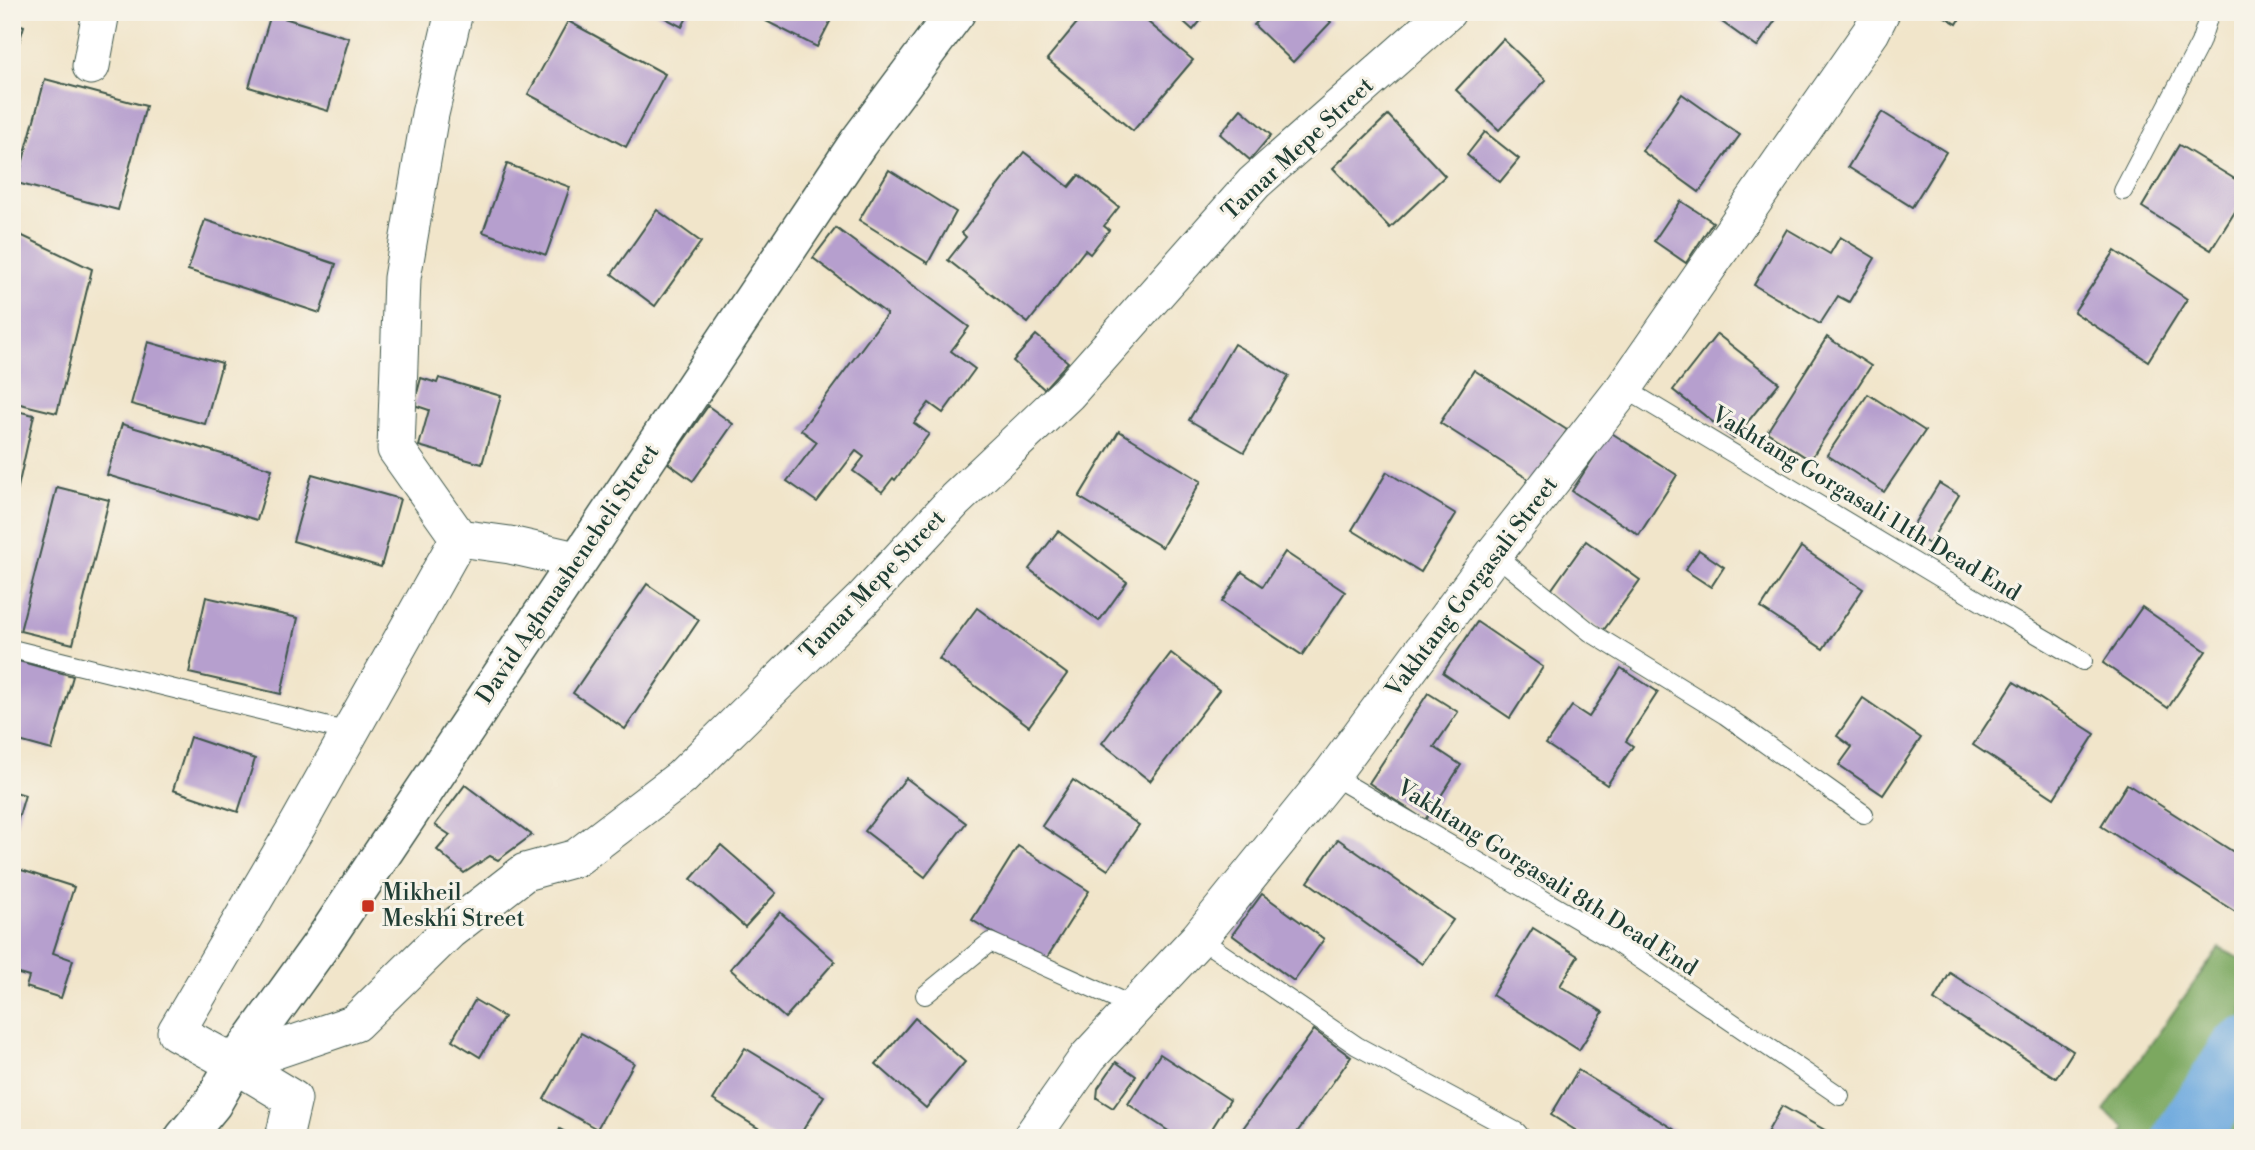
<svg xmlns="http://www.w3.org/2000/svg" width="2255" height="1150" font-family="'Libre Bodoni',serif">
	<rect width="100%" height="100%" fill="#f7f3e8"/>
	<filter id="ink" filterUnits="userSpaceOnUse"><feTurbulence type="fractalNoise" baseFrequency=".0143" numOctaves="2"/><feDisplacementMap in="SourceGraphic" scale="14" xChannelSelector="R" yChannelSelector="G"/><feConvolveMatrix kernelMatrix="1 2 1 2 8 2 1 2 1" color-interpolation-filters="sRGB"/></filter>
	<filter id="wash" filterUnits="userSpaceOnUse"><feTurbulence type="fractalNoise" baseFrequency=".00686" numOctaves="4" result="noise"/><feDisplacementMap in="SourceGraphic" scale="28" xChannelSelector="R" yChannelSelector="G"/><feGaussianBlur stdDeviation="1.57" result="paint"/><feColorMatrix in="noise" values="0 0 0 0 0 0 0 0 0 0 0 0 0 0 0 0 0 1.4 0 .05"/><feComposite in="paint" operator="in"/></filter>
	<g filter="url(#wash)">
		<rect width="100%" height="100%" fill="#f1e5ca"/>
		<polygon fill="#7ca861" stroke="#4e724a" stroke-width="2" points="2219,948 2243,960 2243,1138 2120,1138 2126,1128 2104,1110"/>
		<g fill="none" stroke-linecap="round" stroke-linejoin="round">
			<polyline stroke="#6da9de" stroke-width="65" points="2186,1138 2243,1050"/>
		</g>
		<g id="blocks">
			<g fill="#b69fce">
				<polygon points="654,12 690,12 682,27"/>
				<polygon points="770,12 835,12 817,47 766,21"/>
				<polygon points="1086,12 1156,12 1148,22 1193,60 1133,131 1047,59"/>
				<polygon points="1173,12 1208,12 1193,30"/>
				<polygon points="1266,12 1320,12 1331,22 1293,62 1254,25"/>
				<polygon points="1708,12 1781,12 1757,47"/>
				<polygon points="1937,12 1964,12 1957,24"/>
				<polygon points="271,14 349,38 328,111 249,87"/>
				<polygon points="568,21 665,74 626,147 528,94"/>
				<polygon points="12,22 24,26 13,63 12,63"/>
				<polygon points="1503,39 1546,80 1499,130 1456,90"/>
				<polygon points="45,79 146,106 118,210 17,183"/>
				<polygon points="1682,94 1740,135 1699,192 1642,151"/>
				<polygon points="1241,109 1271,135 1250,160 1220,134"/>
				<polygon points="1882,112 1946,152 1912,207 1848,167"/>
				<polygon points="1388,115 1445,176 1390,228 1333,168"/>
				<polygon points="1485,132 1519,159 1500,182 1467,155"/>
				<polygon points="2179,145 2243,184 2243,199 2211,250 2142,207"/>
				<polygon points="1024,152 1069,187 1079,175 1119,207 1104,226 1109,230 1090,254 1085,250 1028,323 948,260 966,237 962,233"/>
				<polygon points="507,164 570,187 546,255 483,232"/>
				<polygon points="889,170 956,212 928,263 859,220"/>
				<polygon points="1681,201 1713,222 1686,263 1654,241"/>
				<polygon points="657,210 701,242 655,306 612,274"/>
				<polygon points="205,220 336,264 320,313 188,270"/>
				<polygon points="836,228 969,327 951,351 975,369 943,413 929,403 914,423 929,434 895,480 893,478 882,492 853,471 864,457 856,451 817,502 787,481 817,442 801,430 887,314 813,258"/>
				<polygon points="1787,229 1830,254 1840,237 1875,258 1849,302 1838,296 1820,324 1754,285"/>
				<polygon points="12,231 92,269 57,413 12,402"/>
				<polygon points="2115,251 2187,299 2148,361 2074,312"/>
				<polygon points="1717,334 1779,383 1734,439 1673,390"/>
				<polygon points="1036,335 1068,362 1044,389 1013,361"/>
				<polygon points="1827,337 1871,366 1810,460 1767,432"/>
				<polygon points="148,342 222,363 205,424 131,404"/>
				<polygon points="1234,344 1289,376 1244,452 1189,420"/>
				<polygon points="1474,370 1567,430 1533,482 1440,423"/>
				<polygon points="421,378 437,383 439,378 501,396 482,464 419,446 429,410 414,405"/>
				<polygon points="1868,394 1925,431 1884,492 1827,455"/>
				<polygon points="708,406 733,424 693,481 668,463"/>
				<polygon points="12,410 34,415 13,510 12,510"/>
				<polygon points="122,424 272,469 257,520 107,475"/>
				<polygon points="1119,431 1201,481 1162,547 1079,497"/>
				<polygon points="1610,432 1677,475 1639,535 1572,491"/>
				<polygon points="1387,472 1456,514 1421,572 1352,530"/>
				<polygon points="312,474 400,499 381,567 293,541"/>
				<polygon points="1939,483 1959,495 1929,544 1909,532"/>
				<polygon points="57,487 109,500 73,644 20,631"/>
				<polygon points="1058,531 1127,582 1099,621 1029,569"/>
				<polygon points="1586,541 1640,580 1603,631 1549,593"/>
				<polygon points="1801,547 1863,589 1823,649 1761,608"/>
				<polygon points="1699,550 1724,567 1711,587 1685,570"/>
				<polygon points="1285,552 1345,592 1302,655 1222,602 1242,572 1263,586"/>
				<polygon points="647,584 699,620 625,729 573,693"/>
				<polygon points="206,597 298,618 281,694 189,673"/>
				<polygon points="2142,607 2206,651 2168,708 2103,663"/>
				<polygon points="977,608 1067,674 1029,726 939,659"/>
				<polygon points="1477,622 1543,667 1510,718 1443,673"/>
				<polygon points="1171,653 1219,690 1150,781 1102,743"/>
				<polygon points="15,660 73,676 52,750 12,739 12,671"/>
				<polygon points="1621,668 1658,692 1626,741 1633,746 1607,785 1546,744 1572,706 1589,717"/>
				<polygon points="2014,682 2095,734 2054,798 1973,745"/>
				<polygon points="1428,693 1458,712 1434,747 1461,765 1425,820 1369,783"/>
				<polygon points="1863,698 1921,738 1883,795 1839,765 1852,747 1837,736"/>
				<polygon points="190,737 255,759 238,812 173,790"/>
				<polygon points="906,778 966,823 925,877 865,831"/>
				<polygon points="1073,780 1139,825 1108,870 1042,826"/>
				<polygon points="2127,784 2243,858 2243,911 2240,915 2101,826"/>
				<polygon points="465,785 532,835 498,860 490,856 464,873 437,850 450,835 435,825"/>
				<polygon points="12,791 25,795 13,836 12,835"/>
				<polygon points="1338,839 1453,920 1422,964 1308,882"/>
				<polygon points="721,845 776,893 745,927 691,879"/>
				<polygon points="1018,846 1089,891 1043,964 972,920"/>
				<polygon points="12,867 74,887 53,953 73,960 61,998 26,987 29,977 12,972"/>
				<polygon points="1262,894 1324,939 1294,981 1232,935"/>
				<polygon points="780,912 835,961 785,1018 730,969"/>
				<polygon points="1533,928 1578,956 1560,986 1603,1012 1579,1050 1492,995"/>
				<polygon points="1950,973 2073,1051 2056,1078 1934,1000"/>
				<polygon points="475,1000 504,1017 480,1057 452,1040"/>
				<polygon points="915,1018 965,1062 926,1108 876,1064"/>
				<polygon points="1314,1030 1351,1057 1293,1138 1236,1138"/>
				<polygon points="581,1033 634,1063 597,1129 544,1099"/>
				<polygon points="745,1048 824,1096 798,1138 774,1138 713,1100"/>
				<polygon points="1160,1054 1230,1100 1206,1138 1179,1138 1128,1104"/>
				<polygon points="1116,1062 1136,1076 1113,1108 1097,1098 1098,1088"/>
				<polygon points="1578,1070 1688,1138 1588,1138 1551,1115"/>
				<polygon points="1782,1106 1839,1138 1764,1138"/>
				<polygon points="560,1129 576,1138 556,1138"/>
			</g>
		</g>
	</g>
	<g filter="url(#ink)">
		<use href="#blocks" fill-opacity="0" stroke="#3e564a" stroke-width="2"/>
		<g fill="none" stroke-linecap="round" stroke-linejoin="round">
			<defs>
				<g id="service">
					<polyline points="2123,191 2200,43 2210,12"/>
					<polyline points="1624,388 1944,580 2083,661"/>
					<polyline points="1494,554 1590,632 1725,715 1864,814"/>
					<polyline points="12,649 349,732"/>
					<polyline points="1331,775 1609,938 1840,1096"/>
					<polyline points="1199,938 1357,1046 1517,1132 1522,1138"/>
					<polyline points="925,995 990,942 1135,1007"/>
				</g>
				<g id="minor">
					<polyline points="454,12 430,114 402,278 396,449 459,538 510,545 576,560"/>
					<polyline points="91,66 101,12"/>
					<polyline points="235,1064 355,1023 449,931 525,872 576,858 681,778 861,601 955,500 1068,393 1254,183 1447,12"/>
					<polyline points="284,1138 293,1099 235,1064 176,1032 299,823 459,538"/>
					<polyline points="1031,1138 1088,1057 1199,938 1331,775 1494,554 1624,388 1871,32 1881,12"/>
				</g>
				<polyline id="tertiary" points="184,1138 212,1104 235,1064 323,942 858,143 956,12"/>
			</defs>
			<use href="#service" stroke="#3e564a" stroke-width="20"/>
			<use href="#minor" stroke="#3e564a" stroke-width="39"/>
			<use href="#tertiary" stroke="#3e564a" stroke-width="41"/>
			<use href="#service" stroke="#fff" stroke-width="18"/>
			<use href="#minor" stroke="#fff" stroke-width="37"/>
			<use href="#tertiary" stroke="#fff" stroke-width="38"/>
		</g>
	</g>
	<rect fill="#c8321e" stroke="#f7f3e8" stroke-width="2.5" x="361" y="899" width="14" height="14" rx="3.5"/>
	<g text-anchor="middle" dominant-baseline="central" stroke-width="6" stroke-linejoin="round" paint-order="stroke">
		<g font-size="23" fill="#1f3d34" stroke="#f7f3e8">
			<text transform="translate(1298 149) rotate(-43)">Tamar Mepe Street</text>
			<text transform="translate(1866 504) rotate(31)">Vakhtang Gorgasali 11th Dead End</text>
			<text transform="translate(568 574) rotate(-56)">David Aghmashenebeli Street</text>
			<text transform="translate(873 585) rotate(-46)">Tamar Mepe Street</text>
			<text transform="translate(1472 587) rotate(-53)">Vakhtang Gorgasali Street</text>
			<text transform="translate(1547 878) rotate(32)">Vakhtang Gorgasali 8th Dead End</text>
		</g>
		<g font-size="23" fill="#1f3d34" stroke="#f7f3e8" text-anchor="start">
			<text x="382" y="893">Mikheil<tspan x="382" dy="26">Meskhi Street</tspan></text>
		</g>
	</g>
	<rect width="2255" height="1150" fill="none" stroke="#f7f3e8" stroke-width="42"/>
</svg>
